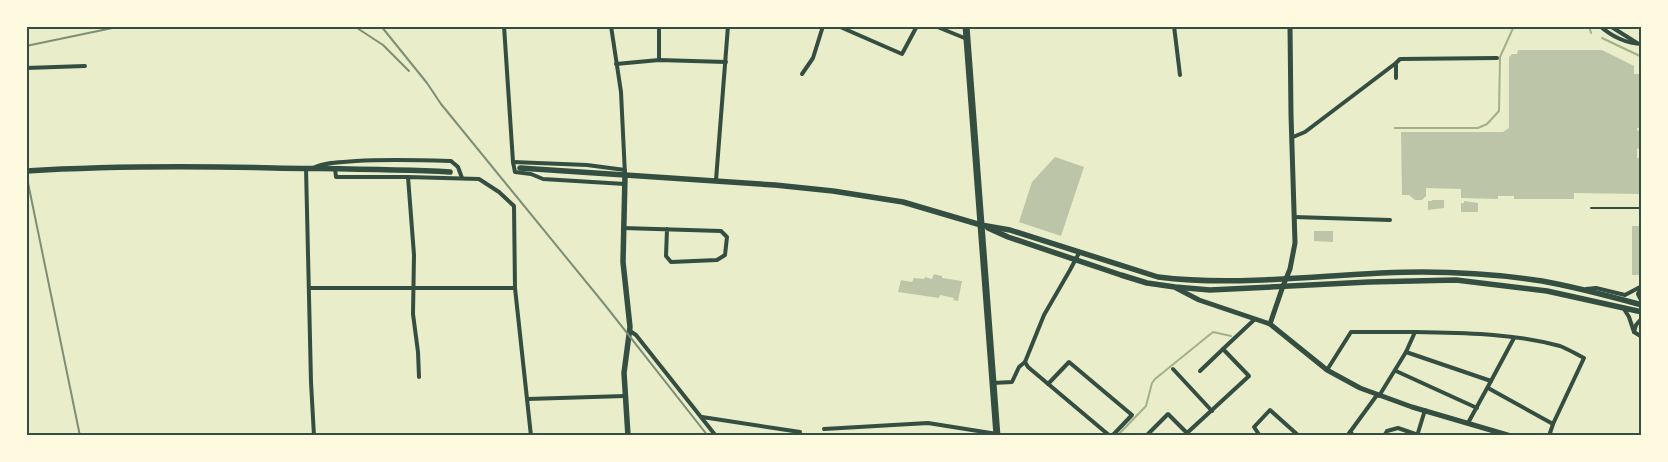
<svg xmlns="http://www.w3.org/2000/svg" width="1668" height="462" font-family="'DejaVu Sans',sans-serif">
	<rect width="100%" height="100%" fill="#e9edc9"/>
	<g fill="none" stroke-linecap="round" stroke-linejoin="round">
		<g stroke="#a3b18a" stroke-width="2">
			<polyline points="1589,26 1591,33"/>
			<polyline points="1602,38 1642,57"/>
			<polyline points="1395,128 1478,128 1487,124 1499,111 1500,57 1514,26"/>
			<polyline points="1119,434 1146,406 1152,383 1155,379 1213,332 1231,336"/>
		</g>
	</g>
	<g fill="#bcc5a7">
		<polygon points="1518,50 1602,50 1634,66 1634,74 1642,74 1642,128 1637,128 1637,131 1639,130 1642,140 1639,149 1637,148 1637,158 1642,158 1642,194 1574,193 1574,199 1514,199 1514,196 1498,196 1498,199 1461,198 1461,189 1426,188 1426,196 1422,200 1415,200 1409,195 1402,195 1401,132 1503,132 1509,128 1509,57 1512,54 1517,54"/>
		<polygon points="1055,157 1084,167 1061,236 1019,222 1032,182"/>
		<polygon points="1432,200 1444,200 1444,208 1428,210 1428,201 1432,201"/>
		<polygon points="1464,201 1478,203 1478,212 1461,212 1461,203 1464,203"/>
		<rect x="1632" y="226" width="10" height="49"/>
		<polygon points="1314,231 1333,231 1333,242 1314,241"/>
		<polygon points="934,274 942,276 942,278 962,281 958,301 953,300 954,298 940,295 939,298 898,292 901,280 912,282 914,278 924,279 925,277 932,279"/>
	</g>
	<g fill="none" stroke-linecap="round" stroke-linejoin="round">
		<polyline stroke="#344e41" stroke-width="2" points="1591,208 1642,208"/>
		<g stroke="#344e41" stroke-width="4">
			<polyline points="504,26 513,162 515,172 531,174 543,179 625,184"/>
			<polyline points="611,26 621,92 625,175"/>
			<polyline points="838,26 902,54 917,26"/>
			<polyline points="935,26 967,39"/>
			<polyline points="1174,26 1180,75"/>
			<path d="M1600,26C1611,36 1627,44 1642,44"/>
			<polyline points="1610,26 1637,43"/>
			<polyline points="659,60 659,26"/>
			<polyline points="616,64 659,60 726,62"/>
			<polyline points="26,68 85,66"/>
			<polyline points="802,74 813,58 823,26"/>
			<polyline points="1396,78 1396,63 1400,59 1497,58"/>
			<polyline points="1293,137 1305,132 1396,63"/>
			<polyline points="513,162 587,165 625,170"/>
			<polyline points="306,168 311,382 314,436"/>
			<path d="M313,168C326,162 342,162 356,161C388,159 419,160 451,161L458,167L462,178"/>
			<polyline points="335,168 336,177 408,177"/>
			<polyline points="716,180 728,26"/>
			<polyline points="1294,217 1390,220"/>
			<polyline points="623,228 721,231 727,237 725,255 717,260 671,262 666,256 667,229"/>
			<polyline points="1079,253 1070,270 1044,315 1025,362 1028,367 1110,436"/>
			<polyline points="1642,286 1638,294 1642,302"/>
			<polyline points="309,288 515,288 514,206 499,192 479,179 408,177 414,255 413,314 418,352 419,377"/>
			<polyline points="515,288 531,436"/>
			<polyline points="1586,289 1596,288 1625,295 1642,286"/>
			<polyline points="1624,309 1629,317 1634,332 1642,337"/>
			<polyline points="630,331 636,335 716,436"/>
			<path d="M1415,332C1463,333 1513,333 1560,346C1568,349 1576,354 1584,358L1553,424"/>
			<polyline points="1634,332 1636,325 1642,318"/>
			<polyline points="1223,349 1255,319"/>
			<polyline points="1173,369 1212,411"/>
			<polyline points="1327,370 1351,332 1415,332 1406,352"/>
			<polyline points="1396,371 1477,408"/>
			<polyline points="1491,381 1514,338"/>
			<polyline points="993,383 1012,382 1019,367 1025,362"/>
			<polyline points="1048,384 1069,362 1132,415 1112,436"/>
			<polyline points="1488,388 1553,424 1549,436"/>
			<polyline points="1379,396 1406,352 1491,381 1468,423"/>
			<polyline points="527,399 625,396"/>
			<polyline points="702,417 800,432"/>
			<polyline points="824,429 928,423 997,434"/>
			<polyline points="1350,432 1377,395"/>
			<polyline points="1187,433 1249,376 1223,349 1200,371"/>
			<polyline points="1146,436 1168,414 1190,436"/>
			<polyline points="1260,436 1254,427 1270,410 1299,436"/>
			<polyline points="1347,436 1350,432 1354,436"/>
			<polyline points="1384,436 1387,431 1398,428 1421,436"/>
			<polyline points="1417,436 1425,410"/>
		</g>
		<g stroke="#344e41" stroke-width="5">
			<polyline points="1176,288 1199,300 1270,324 1327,370 1360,388 1412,407 1511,436"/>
			<polyline points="1270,324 1283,286 1290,269 1295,243 1291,115 1290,26"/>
		</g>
		<g stroke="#344e41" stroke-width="5.5">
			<path d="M520,168L775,185L833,191L903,202L981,225L1010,230L1158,277C1246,288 1334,272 1422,272C1462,272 1503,275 1542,281C1576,287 1609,296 1642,305"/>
			<path d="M26,171C109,166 191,166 274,168C333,169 391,169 450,172"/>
			<polyline points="625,176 623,262 630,327 624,373 628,436"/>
			<polyline points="988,228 1008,237 1121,275 1147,283 1175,287 1210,290 1369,282 1456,280 1547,291 1642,312"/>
		</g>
		<polyline stroke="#344e41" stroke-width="7" points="966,26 997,436"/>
		<g stroke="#7c8e77" stroke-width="2">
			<polyline points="354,26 383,45 409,71"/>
			<polyline points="381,26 427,83 441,104 605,305 708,436"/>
			<polyline points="26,46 122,26"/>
			<polyline points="26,173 80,436"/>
		</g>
	</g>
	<rect width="1668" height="462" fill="none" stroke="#fefae0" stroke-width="55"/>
	<rect x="28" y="28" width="1612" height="406" fill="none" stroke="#344e41" stroke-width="2"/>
</svg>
